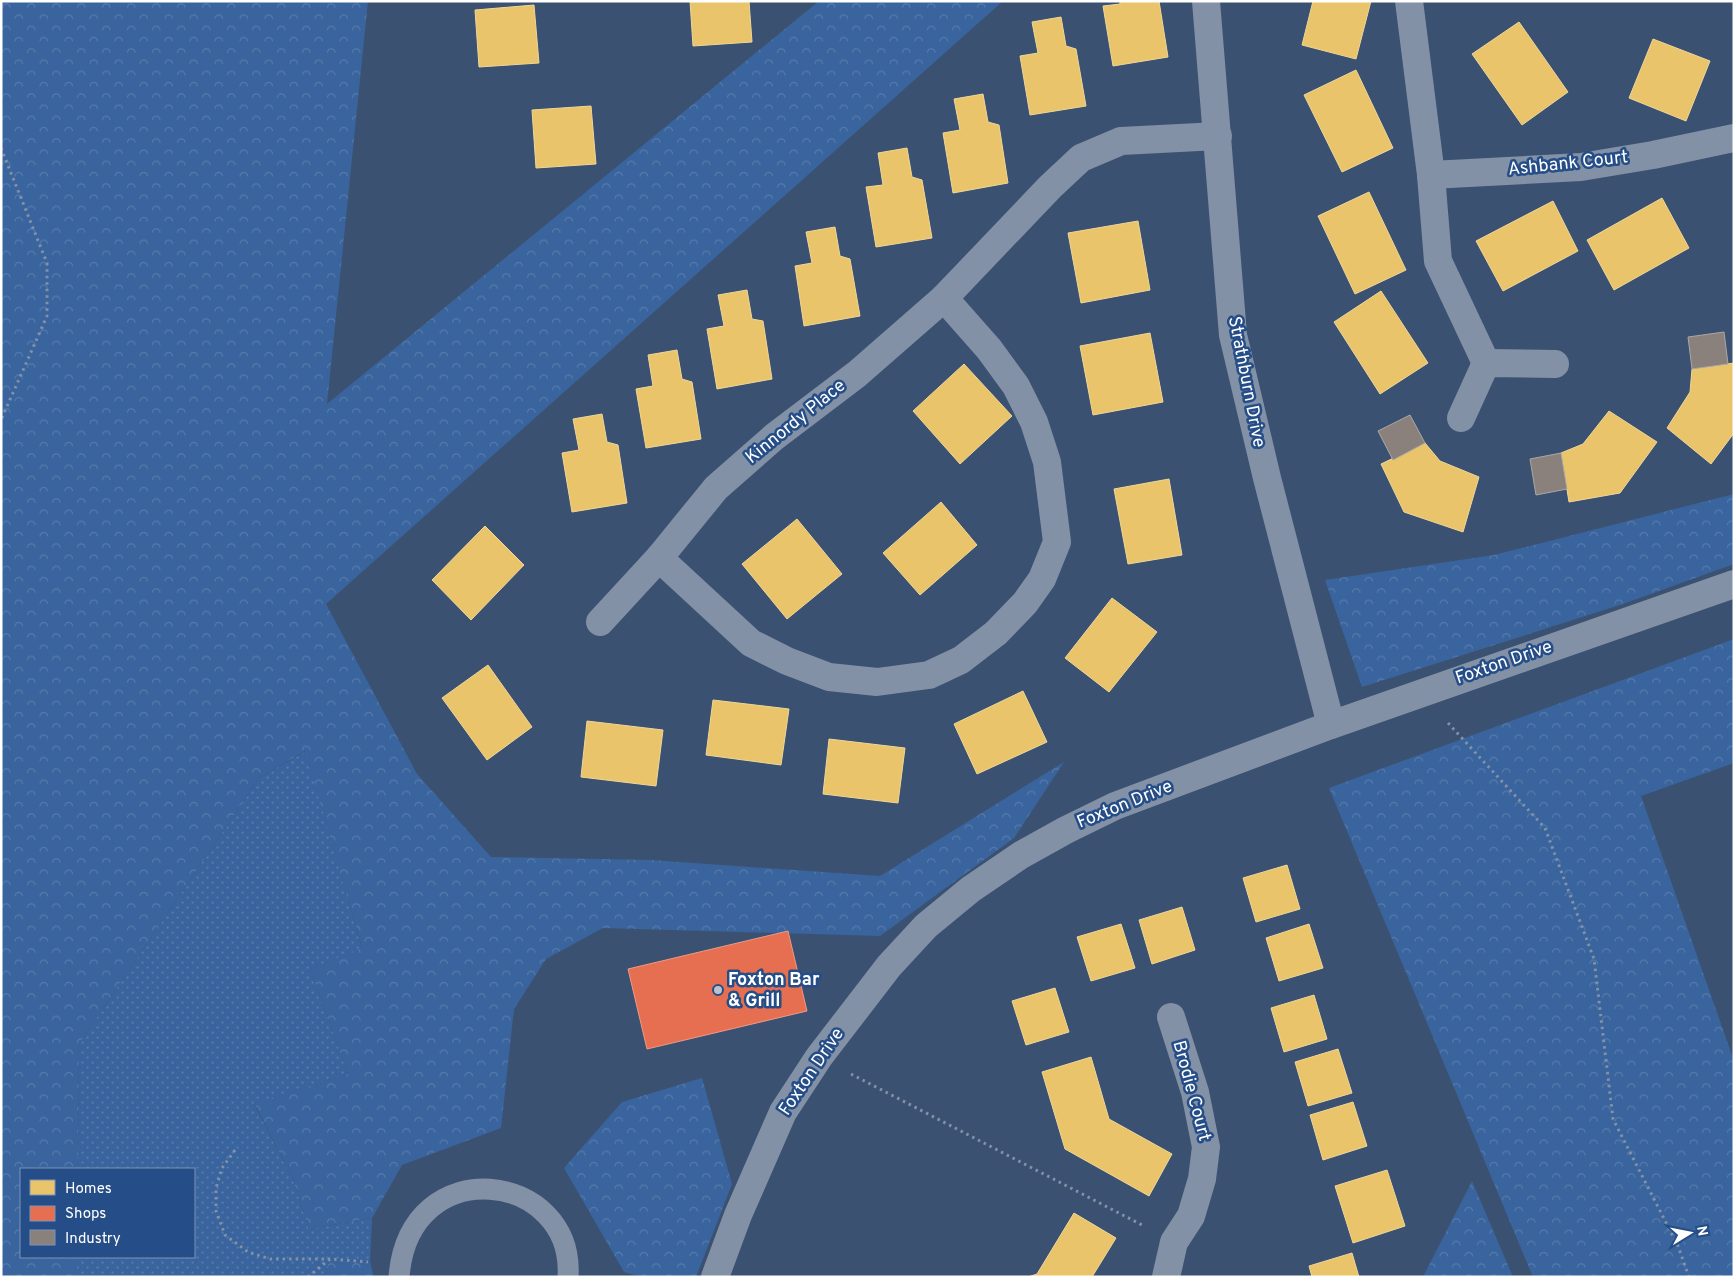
<svg xmlns="http://www.w3.org/2000/svg" width="1735" height="1278" font-family="Overpass,sans-serif">
	<defs>
		<pattern id="grass-dots" width="8" height="8" patternUnits="userSpaceOnUse" patternTransform="scale(1.25)"><rect width="8" height="8" fill="#39649d"/><path d="M2 2h.1M6 6h.1" fill="none" stroke="#577bac" stroke-width="1.8" stroke-linecap="round"/></pattern>
		<pattern id="forest-crowns" width="20" height="18" patternUnits="userSpaceOnUse" patternTransform="scale(1.25)"><rect width="20" height="18" fill="#39649d"/><path d="M2 6a3 3 0 1 1 6 0M12 15a3 3 0 1 1 6 0" fill="none" stroke="#577bac"/></pattern>
	</defs>
	<rect width="100%" height="100%" fill="#3b5171"/>
	<polygon fill="url(#grass-dots)" points="306,751 362,949 310,969 348,1074 254,1104 293,1179 309,1229 372,1218 370,1262 330,1259 324,1277 77,1277 77,1257 194,1257 194,1169 78,1169 79,1044 259,778"/>
	<g fill="url(#forest-crowns)">
		<polygon points="1,1 368,1 327,404 819,1 1003,1 326,604 417,774 491,857 651,860 880,876 1064,762 1014,838 880,936 603,928 546,959 514,1009 501,1128 402,1165 372,1218 309,1229 293,1179 254,1103 348,1074 310,969 362,948 305,751 259,778 79,1044 78,1169 21,1169 21,1257 77,1257 77,1277 1,1277"/>
		<polygon points="1734,494 1734,564 1620,605 1362,687 1325,580 1494,555"/>
		<polygon points="1734,639 1734,763 1641,796 1734,1061 1734,1277 1533,1277 1329,788"/>
		<polygon points="702,1078 732,1184 696,1277 641,1277 624,1272 564,1168 622,1102"/>
		<polygon points="1472,1181 1513,1277 1423,1277"/>
		<polygon points="330,1259 370,1262 374,1277 324,1277"/>
	</g>
	<g fill="#e9c46a" stroke="#f0d697">
		<polygon points="690,1 749,1 752,42 693,46"/>
		<polygon points="1120,1 1159,1 1168,57 1113,66 1103,6 1120,4"/>
		<polygon points="1313,1 1371,1 1356,59 1302,45"/>
		<polygon points="534,5 539,63 479,67 475,10"/>
		<polygon points="1061,17 1066,46 1076,49 1086,106 1030,115 1020,56 1038,53 1032,22"/>
		<polygon points="1519,22 1568,92 1522,125 1472,54"/>
		<polygon points="1653,39 1710,61 1686,121 1629,98"/>
		<polygon points="1356,70 1393,148 1342,172 1304,95"/>
		<polygon points="983,94 988,122 999,125 1008,183 953,193 943,133 960,130 954,99"/>
		<polygon points="591,106 596,164 536,168 532,110"/>
		<polygon points="907,148 912,177 922,180 932,238 876,247 866,187 883,185 878,153"/>
		<polygon points="1369,192 1406,270 1355,294 1318,216"/>
		<polygon points="1662,198 1689,248 1614,290 1587,240"/>
		<polygon points="1553,201 1578,251 1503,291 1476,241"/>
		<polygon points="1138,221 1150,290 1081,303 1068,233"/>
		<polygon points="835,227 840,256 850,259 860,316 804,326 795,266 812,263 806,232"/>
		<polygon points="747,290 752,319 763,321 772,379 717,389 707,329 724,326 718,295"/>
		<polygon points="1381,291 1428,363 1380,394 1334,322"/>
		<polygon points="1150,333 1163,402 1093,415 1080,346"/>
		<polygon points="677,350 682,379 692,382 701,439 646,448 636,389 653,386 648,355"/>
		<polygon points="1734,363 1734,433 1711,464 1667,428 1690,392 1692,369"/>
		<polygon points="964,364 1012,416 960,464 913,411"/>
		<polygon points="1609,411 1657,442 1620,493 1569,502 1561,453 1583,444"/>
		<polygon points="602,414 607,442 618,445 627,503 572,512 562,453 579,450 573,419"/>
		<polygon points="1425,443 1440,461 1479,477 1463,532 1404,512 1381,464"/>
		<polygon points="1169,479 1182,555 1128,564 1114,489"/>
		<polygon points="941,502 977,545 920,595 883,553"/>
		<polygon points="797,519 842,574 787,619 742,564"/>
		<polygon points="485,526 524,565 471,620 432,580"/>
		<polygon points="1112,598 1157,632 1109,692 1065,658"/>
		<polygon points="488,665 532,727 487,760 442,698"/>
		<polygon points="1023,691 1047,742 977,774 954,724"/>
		<polygon points="713,700 789,709 781,765 706,755"/>
		<polygon points="587,721 663,730 656,786 581,777"/>
		<polygon points="829,739 905,748 898,803 823,794"/>
		<polygon points="1287,865 1300,909 1256,922 1243,878"/>
		<polygon points="1182,907 1195,950 1152,964 1139,920"/>
		<polygon points="1121,924 1135,968 1091,981 1077,937"/>
		<polygon points="1309,924 1323,968 1279,981 1266,938"/>
		<polygon points="1055,988 1069,1032 1026,1045 1012,1001"/>
		<polygon points="1314,995 1327,1039 1284,1052 1271,1008"/>
		<polygon points="1338,1049 1352,1093 1308,1106 1295,1062"/>
		<polygon points="1091,1057 1109,1119 1172,1154 1149,1196 1065,1149 1042,1072"/>
		<polygon points="1353,1102 1367,1146 1323,1160 1310,1115"/>
		<polygon points="1387,1170 1405,1226 1353,1243 1335,1186"/>
		<polygon points="1074,1213 1116,1238 1092,1277 1028,1277 1037,1274"/>
		<polygon points="1352,1253 1359,1277 1312,1277 1309,1266"/>
	</g>
	<polygon fill="#e76f51" stroke="#ee9a85" points="788,931 807,1011 647,1049 628,969"/>
	<g fill="#8a817c" stroke="#ada7a3">
		<polygon points="1724,332 1728,364 1692,369 1688,337"/>
		<polygon points="1410,415 1425,443 1393,460 1378,431"/>
		<polygon points="1561,453 1567,489 1536,495 1530,459"/>
	</g>
	<g fill="none" stroke-linecap="round" stroke-linejoin="round">
		<g stroke="#8291a6" stroke-width="3" stroke-dasharray="2.5 4" stroke-linecap="butt">
			<polyline points="1,148 47,263 47,316 1,420"/>
			<polyline points="1448,723 1545,828 1594,959 1613,1119 1678,1246 1689,1277"/>
			<polyline points="851,1074 1142,1225"/>
			<polyline points="235,1150 222,1168 216,1188 216,1211 225,1235 248,1252 270,1259 330,1259"/>
			<polyline points="308,1277 330,1259 368,1262"/>
		</g>
		<path stroke="#8291a6" stroke-width="21" d="M399,1277C409,1149 575,1171 568,1277"/>
		<g stroke="#8291a6" stroke-width="28">
			<polyline points="1206,1 1233,335 1267,478 1331,725"/>
			<polyline points="1409,1 1431,175 1438,261 1486,363"/>
			<polyline points="1431,175 1581,167 1653,155 1734,138"/>
			<polyline points="1461,418 1486,363 1555,364"/>
			<polyline points="659,558 751,643 787,661 829,677 877,682 929,675 961,660 996,633 1025,603 1042,579 1057,542 1047,462 1034,422 1016,386 989,349 944,298"/>
			<polyline points="600,622 659,558 716,488 774,437 857,374 944,298 1050,187 1081,158 1121,141 1218,136"/>
			<polyline points="715,1277 738,1215 783,1112 819,1057 889,966 926,926 971,889 1021,855 1066,830 1115,806 1331,725 1734,584"/>
			<polyline points="1166,1277 1174,1242 1191,1216 1202,1179 1206,1147 1195,1092 1171,1017"/>
		</g>
	</g>
	<circle fill="#bac2cd" stroke="#254d87" stroke-width="2" cx="718" cy="990" r="5"/>
	<g text-anchor="middle" dominant-baseline="central" stroke-width="5" stroke-linejoin="round" paint-order="stroke">
		<g font-size="18" fill="#fff" stroke="#254d87">
			<text transform="translate(1568 164) rotate(-6)">Ashbank Court</text>
			<text transform="translate(1246 382) rotate(79)">Strathburn Drive</text>
			<text transform="translate(796 422) rotate(-39)">Kinnordy Place</text>
			<text transform="translate(1504 663) rotate(-19)">Foxton Drive</text>
			<text transform="translate(1125 805) rotate(-22)">Foxton Drive</text>
			<text transform="translate(812 1072) rotate(-56)">Foxton Drive</text>
			<text transform="translate(1191 1091) rotate(75)">Brodie Court</text>
		</g>
		<g font-size="18" font-weight="bold" fill="#fff" stroke="#254d87" text-anchor="start">
			<text x="728" y="980">Foxton Bar<tspan x="728" dy="21">&amp; Grill</tspan></text>
		</g>
	</g>
	<rect width="1735" height="1278" fill="none" stroke="#ffffff" stroke-width="5"/>
	<rect x="20" y="1168" width="175" height="90" fill="#254d87" stroke="#7c94b7"/>
	<rect x="30" y="1180" width="25" height="15" fill="#e9c46a" stroke="#7c94b7"/>
	<text x="65" y="1193" font-size="15" fill="#ffffff">Homes</text>
	<rect x="30" y="1206" width="25" height="15" fill="#e76f51" stroke="#7c94b7"/>
	<text x="65" y="1218" font-size="15" fill="#ffffff">Shops</text>
	<rect x="30" y="1230" width="25" height="15" fill="#8a817c" stroke="#7c94b7"/>
	<text x="65" y="1243" font-size="15" fill="#ffffff">Industry</text>
	<g transform="translate(1690 1233) rotate(80)" stroke="#254d87" stroke-width="4" paint-order="stroke">
	<path d="M0-4L9 19L0 12L-9 19Z" fill="#ffffff"/>
	<text y="-8" font-size="14" font-weight="bold" text-anchor="middle" fill="#ffffff">N</text>
	</g>
</svg>
